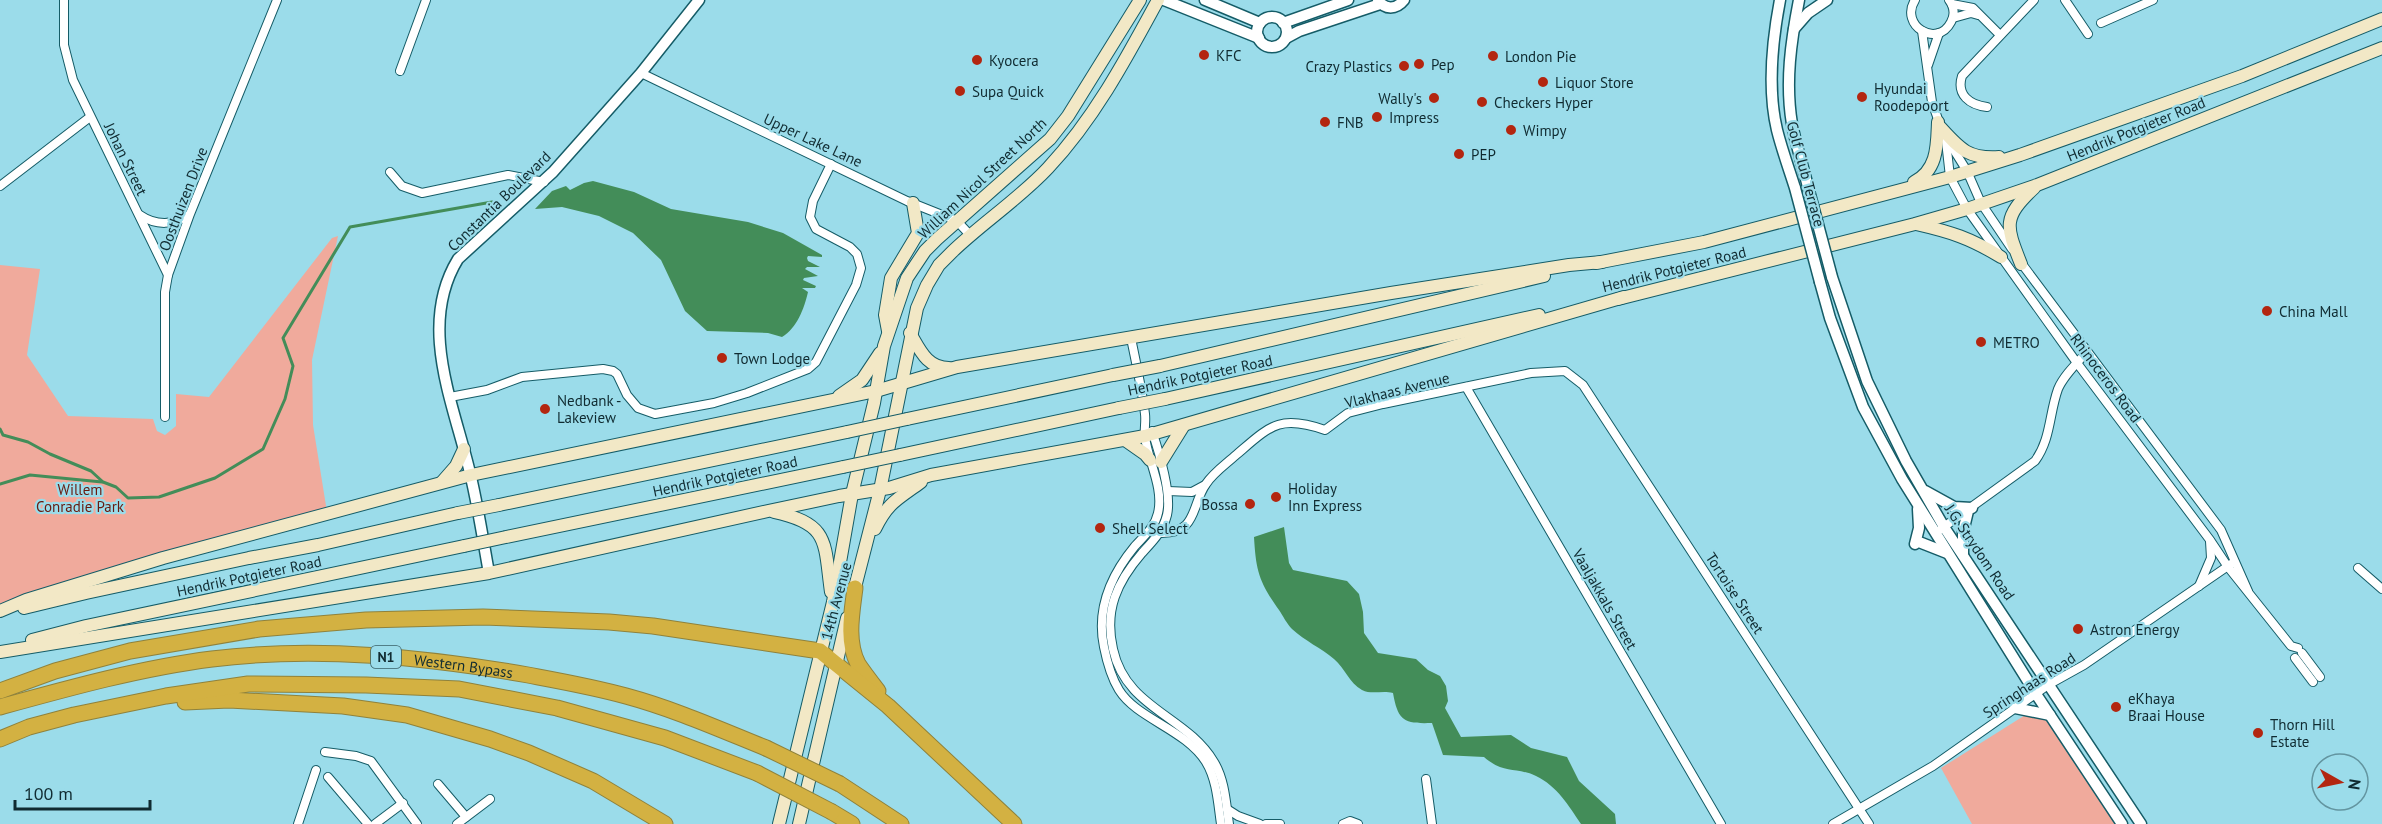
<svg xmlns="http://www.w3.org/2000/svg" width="2382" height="824" font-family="'PT Sans',sans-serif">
	<rect width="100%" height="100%" fill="#9bdcea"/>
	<g fill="#f0aa9c">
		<polygon points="338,236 312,360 313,425 327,512 254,530 0,604 0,265 40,269 27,355 68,416 153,419 157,431 165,435 176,426 176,394 209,397 332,238"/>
		<polygon points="2038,707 2119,824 1972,824 1941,768"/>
	</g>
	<g fill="#438d59">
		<path d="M593,181L634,192L671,209L748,222L783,233L822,255V257L808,256L807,258L808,261L820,267H807L805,269L818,276L804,278L803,280L816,286L815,288H802L808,292C804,309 797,328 782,337L768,333L707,331L685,311L661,260L633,233L599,216L562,207L535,209L552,191L566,186L570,190L584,183Z"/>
		<path d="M1284,527L1289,563L1293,570L1347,581L1359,594L1363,612L1364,633L1378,653L1416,659L1428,670L1440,676L1446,686L1448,701L1445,708L1461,737L1511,735L1531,748L1567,757L1579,781L1615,814L1616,824H1581C1569,806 1557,786 1536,776C1514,766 1505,775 1484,757L1443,755L1432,723C1404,724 1398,721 1393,693C1382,690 1372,695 1362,690C1349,683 1345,668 1334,659C1321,648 1305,641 1292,629C1287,624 1283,616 1279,610C1259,582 1256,571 1254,537Z"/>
	</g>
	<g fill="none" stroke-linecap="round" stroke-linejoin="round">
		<g stroke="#438d59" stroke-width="3">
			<polyline points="0,429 3,435 28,442 50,454 91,471 103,482 116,487 128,498 159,497 215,478 263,449 285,399 293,366 283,338 350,227 492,202"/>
			<polyline points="0,484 30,475 102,482"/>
		</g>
		<defs>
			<g id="minor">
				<polyline points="64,0 64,45 73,80 168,275"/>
				<path d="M1915,0C1899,25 1937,49 1951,22C1955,15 1954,7 1949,0"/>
				<polyline points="2065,0 2088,34"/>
				<polyline points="1952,4 1973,8 2000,35"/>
				<polyline points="1953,18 1971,13 1978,15"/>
				<polyline points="2101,23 2153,0"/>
				<polyline points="1922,31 1932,102 1940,125"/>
				<polyline points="1928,65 1939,33"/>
				<polyline points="400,71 426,0"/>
				<polyline points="641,73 907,201 957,221 970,235"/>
				<path d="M1987,107C1970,105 1956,95 1962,76L2034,0"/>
				<polyline points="1947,139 1967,171 1981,203 2012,249"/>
				<polyline points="1946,141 1950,177 1967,209 2077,363 2210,540 2228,567 2291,646 2298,648"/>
				<polyline points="390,172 402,186 422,193 508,175 544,182"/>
				<polyline points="0,186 90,117"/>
				<path d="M140,215C156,226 174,225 189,215"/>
				<polyline points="2019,260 2221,530 2248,591"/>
				<path d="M1131,338C1136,363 1142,389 1145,414C1146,422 1144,429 1145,437C1148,461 1164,488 1158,513C1155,527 1144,536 1135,546C1111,575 1096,609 1104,647C1107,662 1111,677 1119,690C1137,719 1185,729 1206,762C1217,780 1218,804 1221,824"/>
				<polyline points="1466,387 1721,824"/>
				<polyline points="450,397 487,390 522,377 603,369 613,371 617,374 627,395 638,408 655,414 714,403 747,393 808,369 816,362 856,285 861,268 857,254 850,247 816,229 810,217 813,201 831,164"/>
				<polyline points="165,417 165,292 168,275 190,214 277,0"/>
				<path d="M1152,431C1159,452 1172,494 1167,515C1163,531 1153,541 1142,553C1117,582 1104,610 1113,649C1126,709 1186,715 1214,762C1225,780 1226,804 1229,824"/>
				<polyline points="1168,491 1192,492 1205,485"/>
				<path d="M1941,529L2035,461C2051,439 2049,414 2058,389C2064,375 2077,363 2087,352"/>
				<path d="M1160,533C1198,534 1191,505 1206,484C1213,473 1226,464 1236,455C1270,426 1279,414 1325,430L1348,413L1383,404L1531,373L1565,371L1583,385L1869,824"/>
				<polyline points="2358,568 2382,589"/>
				<polyline points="2199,586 2211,558 2210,541"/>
				<polyline points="2302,653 2320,677"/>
				<polyline points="2295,658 2313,682"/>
				<polyline points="325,752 356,756 371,761 417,824"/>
				<polyline points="328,777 368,824"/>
				<polyline points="1426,779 1432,824"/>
				<polyline points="438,784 466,817"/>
				<polyline points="1227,809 1238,816 1260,824"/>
				<polyline points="298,824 316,770"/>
				<polyline points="375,824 403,803"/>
				<polyline points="457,824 490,799"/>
				<polyline points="1266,824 1280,824"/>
				<polyline points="1343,824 1350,821 1358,824"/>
				<polyline points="1833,824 1933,766 2048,685 2084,665 2231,564"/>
			</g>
			<g id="tertiary">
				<polyline points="1164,0 1259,38"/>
				<polyline points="1205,0 1260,23"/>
				<path d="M1378,0C1385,10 1396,10 1404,0"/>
				<path d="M1780,0C1772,42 1767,88 1777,130C1782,150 1789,169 1795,188"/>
				<path d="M1799,0C1791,41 1785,82 1792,124C1796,145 1803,166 1808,187"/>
				<circle cx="1272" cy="32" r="15"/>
				<polyline points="1283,23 1348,0"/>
				<polyline points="1794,29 1808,13 1827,0"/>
				<polyline points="1286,38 1299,31 1380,4"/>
				<polyline points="1832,277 1867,381 1906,461 1944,527 2141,824"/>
				<polyline points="1820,282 1830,318 1863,407 1902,479 2036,694 2122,824"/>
				<polyline points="1925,491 1954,507 1972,508"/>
				<polyline points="1919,542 1947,553"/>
				<polyline points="1915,544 1919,528 1918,509"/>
				<polyline points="1963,555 1963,532 1968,511"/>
				<path d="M489,573C483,540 478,506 470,473C454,404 417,326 458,259L553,172L641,73L699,0"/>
				<polyline points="2015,708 2050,715"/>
			</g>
			<g id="secondary">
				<path d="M1940,127C1960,149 1968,159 1999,157"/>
				<path d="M1914,182C1938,170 1937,145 1938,122"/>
				<path d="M1916,224C1951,232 1970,238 2001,257"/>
				<polyline points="1596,263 1704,242 1950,177 2020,155 2242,76 2382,19"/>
				<path d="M2021,264C2006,226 2002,218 2034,188"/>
				<polyline points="1618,299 1915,224 1967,209 2037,185 2382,48"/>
				<polyline points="888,331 885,315 891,278 918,233 913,203"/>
				<path d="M910,333C920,350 927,368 949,368"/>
				<polyline points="1160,366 1544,276"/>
				<polyline points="839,396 862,380 880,353"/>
				<polyline points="1165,399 1539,315"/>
				<polyline points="907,419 1113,375"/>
				<polyline points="1125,440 1145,454 1150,460"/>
				<polyline points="900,455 1119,408"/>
				<polyline points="1161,462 1184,425"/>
				<polyline points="442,482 456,466 464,449"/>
				<polyline points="499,505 847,432"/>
				<path d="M774,512C830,524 824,542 831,592"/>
				<path d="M875,529C888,502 898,499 921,482"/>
				<polyline points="506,537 843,467"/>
				<path d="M853,595L880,490L917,308L927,285L939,265L952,252C982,223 1019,199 1048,168C1094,119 1126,59 1158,0"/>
				<polyline points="24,608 86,593 249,558 318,545 458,513"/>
				<polyline points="0,611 26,600 163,558 471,475 876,391 957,367 1391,293 1569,265 1602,262"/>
				<polyline points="32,640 86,626 464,546"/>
				<polyline points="0,652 489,573 768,511 839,496 889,488 931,475 1145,436 1624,297"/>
				<polyline points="779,824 833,602 852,494 874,403 884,346 907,278 925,251 937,239 1050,139 1068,116 1140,0"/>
				<polyline points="799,824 847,618"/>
			</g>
			<g id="motorway">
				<path d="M855,588C852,612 846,641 858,664C864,673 871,682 878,691"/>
				<polyline points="0,691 55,671 130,651 259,629 366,620 483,617 609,622 653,626 820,651 888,706 1014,824"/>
				<polyline points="185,702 229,700 343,706 407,715 490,739 529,753 593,781 665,824"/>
				<path id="s1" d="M0,707C69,688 141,668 212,659C317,646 425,657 528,675C560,681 594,687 626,696C674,709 719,729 766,748"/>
				<polyline points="0,739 29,727 74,715 166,696 248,684 366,685 459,689 557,708 665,738 757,773"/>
				<polyline points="840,784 901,824"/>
				<polyline points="832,812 852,824"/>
			</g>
		</defs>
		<use href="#minor" stroke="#155c67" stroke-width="10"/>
		<use href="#tertiary" stroke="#155c67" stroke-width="13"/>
		<use href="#secondary" stroke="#155c67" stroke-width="14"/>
		<use href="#motorway" stroke="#8f823c" stroke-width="17"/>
		<use href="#minor" stroke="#fff" stroke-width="8"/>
		<use href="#tertiary" stroke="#fff" stroke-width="10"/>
		<use href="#secondary" stroke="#f2e8c6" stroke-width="12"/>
		<use href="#motorway" stroke="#d3b142" stroke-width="15"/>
		<defs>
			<g id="tertiary-bridge">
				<polyline points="1808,187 1832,277"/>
				<polyline points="1795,188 1820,282"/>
			</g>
			<g id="secondary-bridge">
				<polyline points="1113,375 1160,366"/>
				<polyline points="1119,408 1165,399"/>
				<polyline points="847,432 907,419"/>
				<polyline points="843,467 900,455"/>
				<polyline points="458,513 499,505"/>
				<polyline points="464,546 506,537"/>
			</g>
			<g id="motorway-bridge">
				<polyline points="766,748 840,784"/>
				<polyline points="757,773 832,812"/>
			</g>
		</defs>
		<use href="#tertiary-bridge" stroke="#155c67" stroke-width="13" stroke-linecap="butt"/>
		<use href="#secondary-bridge" stroke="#155c67" stroke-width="14" stroke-linecap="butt"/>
		<use href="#motorway-bridge" stroke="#8f823c" stroke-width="17" stroke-linecap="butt"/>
		<use href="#tertiary-bridge" stroke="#fff" stroke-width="10"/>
		<use href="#secondary-bridge" stroke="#f2e8c6" stroke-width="12"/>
		<use href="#motorway-bridge" stroke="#d3b142" stroke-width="15"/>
	</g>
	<g fill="#b32610" stroke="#9bdcea" stroke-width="2">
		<circle cx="1204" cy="55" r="6"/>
		<circle cx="1493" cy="56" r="6"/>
		<circle cx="977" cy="60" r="6"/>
		<circle cx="1419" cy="64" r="6"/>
		<circle cx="1404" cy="66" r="6"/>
		<circle cx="1543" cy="82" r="6"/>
		<circle cx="960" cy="91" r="6"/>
		<circle cx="1862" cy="97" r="6"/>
		<circle cx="1434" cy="98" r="6"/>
		<circle cx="1482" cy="102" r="6"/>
		<circle cx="1377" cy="117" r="6"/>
		<circle cx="1325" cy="122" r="6"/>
		<circle cx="1511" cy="130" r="6"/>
		<circle cx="1459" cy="154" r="6"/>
		<circle cx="2267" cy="311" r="6"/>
		<circle cx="1981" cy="342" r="6"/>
		<circle cx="722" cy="358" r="6"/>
		<circle cx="545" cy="409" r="6"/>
		<circle cx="1276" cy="497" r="6"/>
		<circle cx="1250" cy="504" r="6"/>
		<circle cx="1100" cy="528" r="6"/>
		<circle cx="2078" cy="629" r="6"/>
		<circle cx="2116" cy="707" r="6"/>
		<circle cx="2258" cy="733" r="6"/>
	</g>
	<g text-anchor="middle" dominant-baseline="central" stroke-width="4.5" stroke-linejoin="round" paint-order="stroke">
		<rect fill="#9bdcea" stroke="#3a6068" stroke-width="1.5" x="371" y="646" width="30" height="22" rx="4.5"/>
		<g font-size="14" font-weight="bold" fill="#102b31">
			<text x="386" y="657">N1</text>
		</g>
		<g font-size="15" fill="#102b31" stroke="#9bdcea" text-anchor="start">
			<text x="1216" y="55">KFC</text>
			<text x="1505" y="56">London Pie</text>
			<text x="989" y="60">Kyocera</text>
			<text x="1431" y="64">Pep</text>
			<text x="1392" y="66" text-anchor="end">Crazy Plastics</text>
			<text x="1555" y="82">Liquor Store</text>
			<text x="1874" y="88">Hyundai<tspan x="1874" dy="17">Roodepoort</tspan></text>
			<text x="972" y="91">Supa Quick</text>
			<text x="1422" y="98" text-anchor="end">Wally's</text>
			<text x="1494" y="102">Checkers Hyper</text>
			<text x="1389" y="117">Impress</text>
			<text x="1337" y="122">FNB</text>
			<text x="1523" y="130">Wimpy</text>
			<text x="1471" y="154">PEP</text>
			<text x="2279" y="311">China Mall</text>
			<text x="1993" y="342">METRO</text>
			<text x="734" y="358">Town Lodge</text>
			<text x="557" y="400">Nedbank -<tspan x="557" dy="17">Lakeview</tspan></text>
			<text x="1288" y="488">Holiday<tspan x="1288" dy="17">Inn Express</tspan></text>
			<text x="1238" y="504" text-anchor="end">Bossa</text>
			<text x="1112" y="528">Shell Select</text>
			<text x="2090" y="629">Astron Energy</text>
			<text x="2128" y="698">eKhaya<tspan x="2128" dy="17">Braai House</tspan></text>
			<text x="2270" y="724">Thorn Hill<tspan x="2270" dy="17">Estate</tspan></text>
		</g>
		<g font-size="15" fill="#102b31" stroke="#9bdcea">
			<text transform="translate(2136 129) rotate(-22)">Hendrik Potgieter Road</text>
			<text transform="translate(813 140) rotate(25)">Upper Lake Lane</text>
			<text transform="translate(126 159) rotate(64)">Johan Street</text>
			<text transform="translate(1806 174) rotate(75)">Golf Club Terrace</text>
			<text transform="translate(982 178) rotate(-43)">William Nicol Street North</text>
			<text transform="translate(183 199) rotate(-69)">Oosthuizen Drive</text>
			<text transform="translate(499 201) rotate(-44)">Constantia Boulevard</text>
			<text transform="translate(1674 269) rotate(-14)">Hendrik Potgieter Road</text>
			<text transform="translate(1200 375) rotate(-12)">Hendrik Potgieter Road</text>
			<text transform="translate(2106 378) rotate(53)">Rhinoceros Road</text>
			<text transform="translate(1397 390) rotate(-14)">Vlakhaas Avenue</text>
			<text transform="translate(725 476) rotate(-12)">Hendrik Potgieter Road</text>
			<text transform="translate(1980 552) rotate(56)">J.G. Strydom Road</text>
			<text transform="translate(249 576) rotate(-12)">Hendrik Potgieter Road</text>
			<text transform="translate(1735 593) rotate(57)">Tortoise Street</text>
			<text transform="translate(1605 599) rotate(60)">Vaaljakkals Street</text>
			<text transform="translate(836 601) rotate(-75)">14th Avenue</text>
			<text stroke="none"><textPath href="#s1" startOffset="470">Western Bypass</textPath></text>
			<text transform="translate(2029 685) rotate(-33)">Springhaas Road</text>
		</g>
		<g font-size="15" fill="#681b10" stroke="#9bdcea">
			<text x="80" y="489">Willem<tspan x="80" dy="17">Conradie Park</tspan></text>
		</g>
	</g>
	<g transform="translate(2340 782) rotate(99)"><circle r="28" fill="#9bdcea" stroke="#6395a0" stroke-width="1.5"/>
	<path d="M0-4.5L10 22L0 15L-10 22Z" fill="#b32610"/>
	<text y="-9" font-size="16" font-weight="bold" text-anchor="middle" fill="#102b31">N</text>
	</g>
	<path d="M15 800v9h135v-9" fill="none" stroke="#102b31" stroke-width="3"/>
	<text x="24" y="800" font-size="18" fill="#102b31" stroke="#9bdcea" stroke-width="4.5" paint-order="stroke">100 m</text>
</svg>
